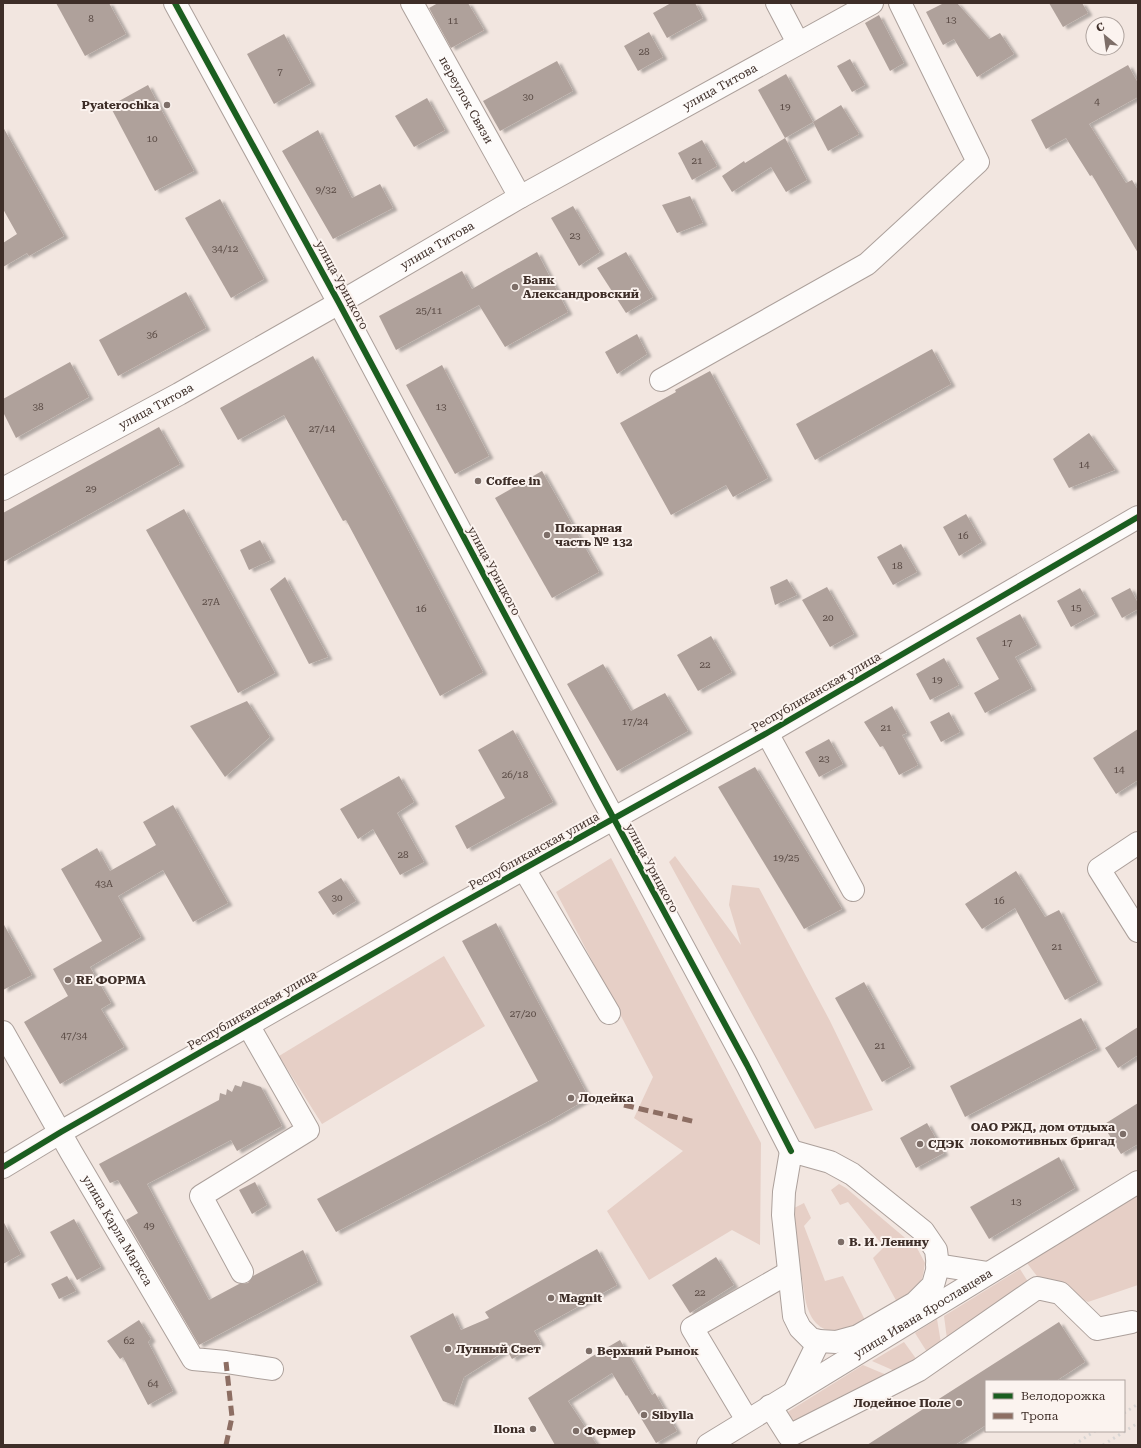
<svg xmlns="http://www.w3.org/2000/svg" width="1141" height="1448" font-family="'Roboto Serif',serif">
	<defs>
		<filter id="shadow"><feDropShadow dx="4.5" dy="2.5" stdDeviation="1" flood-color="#0004"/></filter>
	</defs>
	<rect width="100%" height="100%" fill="#f2e6e0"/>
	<g fill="#e6cfc6">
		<polygon points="675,856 741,945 729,905 732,885 759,888 830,1021 873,1110 815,1129 669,862"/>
		<polygon points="611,858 761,1143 760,1245 732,1230 649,1280 607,1211 683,1151 634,1118 653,1077 556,892"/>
		<polygon points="444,956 485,1026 322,1124 279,1056"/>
		<polygon points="1138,1182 1138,1285 1088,1302 1040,1280 1020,1254"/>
		<polygon points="839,1184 846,1188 917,1248 925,1263 923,1275 919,1287 898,1304 873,1258 884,1247 848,1202 840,1205 831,1190"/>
		<path d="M804,1203L811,1218L804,1226L825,1281L843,1276L865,1320C859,1324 850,1331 843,1333C838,1334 832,1332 827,1330C813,1325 808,1312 805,1298L792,1213L794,1208Z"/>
		<polygon points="1020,1269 1030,1285 947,1339 944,1316"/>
		<polygon points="937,1319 941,1343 927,1352 915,1333"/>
		<polygon points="904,1342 917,1360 897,1372 872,1361"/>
		<polygon points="863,1365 889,1376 793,1426 786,1413"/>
	</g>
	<g fill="#afa19b" filter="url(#shadow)">
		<polygon points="56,3 109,3 126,34 85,56"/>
		<polygon points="438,3 468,3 484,30 451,48 429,8"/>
		<polygon points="671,3 695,3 703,18 667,38 653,13"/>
		<polygon points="944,3 957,3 989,39 1000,33 1014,54 977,77 954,39 943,45 926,12"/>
		<polygon points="1049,3 1082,3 1088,13 1063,27"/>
		<polygon points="879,15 904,63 890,71 865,23"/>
		<polygon points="649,32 663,57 638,71 624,46"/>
		<polygon points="284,34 311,83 274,104 247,54"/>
		<polygon points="850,59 865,85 852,92 837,66"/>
		<polygon points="557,61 573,91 500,131 483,101"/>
		<polygon points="1128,65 1138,83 1138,97 1089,124 1126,183 1132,180 1138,190 1138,253 1092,175 1090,176 1066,138 1046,149 1031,120"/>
		<polygon points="786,74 813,122 785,138 758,90"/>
		<polygon points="148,85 194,171 155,191 110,106"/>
		<polygon points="427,98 445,130 414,147 395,116"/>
		<polygon points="841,105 859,134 828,151 813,122"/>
		<polygon points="3,127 64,236 29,256 27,253 3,267 3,243 17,234 3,209"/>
		<polygon points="318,130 352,198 380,184 393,208 333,239 282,151"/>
		<polygon points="785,138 807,180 786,192 771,167 732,192 722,176 744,161 745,163"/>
		<polygon points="702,140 717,166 692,180 678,153"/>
		<polygon points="690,196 703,223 677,233 662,205"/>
		<polygon points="220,199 264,279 231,298 185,218"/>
		<polygon points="573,206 600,252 579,266 551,218"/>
		<polygon points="537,252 568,312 505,347 479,305 396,350 379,316 462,271 472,289"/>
		<polygon points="626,252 653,297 626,313 597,268"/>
		<polygon points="186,292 206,328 118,376 99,340"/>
		<polygon points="637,334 647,354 617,374 605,352"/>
		<polygon points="932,349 951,384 815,460 796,424"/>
		<polygon points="313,356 390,496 483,672 440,696 346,520 343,521 284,415 238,440 220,408"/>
		<polygon points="70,362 89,397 16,438 3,412 3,399"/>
		<polygon points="442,365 489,456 455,474 406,385"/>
		<polygon points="710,371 768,478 733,497 726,485 671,515 620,423 676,392 675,390"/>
		<polygon points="159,427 180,464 3,562 3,513"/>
		<polygon points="1089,433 1115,470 1069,488 1053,459"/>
		<polygon points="542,471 599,572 552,598 495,498"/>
		<polygon points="184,509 275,673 238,693 146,530"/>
		<polygon points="966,514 982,542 959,556 943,527"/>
		<polygon points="260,540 271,560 249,570 240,550"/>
		<polygon points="901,544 917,572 893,585 877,557"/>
		<polygon points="285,577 328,657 309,664 270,589"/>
		<polygon points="787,579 797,595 775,605 770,587"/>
		<polygon points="827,587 854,634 830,647 802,600"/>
		<polygon points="1080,588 1095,614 1071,627 1057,601"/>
		<polygon points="1130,588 1138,603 1138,609 1122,618 1111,598"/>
		<polygon points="1020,614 1037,645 1015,657 1032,688 985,713 974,693 999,679 976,638"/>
		<polygon points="711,636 732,672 698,691 677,655"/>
		<polygon points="944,658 959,685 930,700 916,674"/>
		<polygon points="603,664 631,711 665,693 688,731 617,771 567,684"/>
		<polygon points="247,701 270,737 225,777 190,726"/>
		<polygon points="892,706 907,733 902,735 918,765 899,775 883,746 880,747 864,722"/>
		<polygon points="949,712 960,732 941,742 930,722"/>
		<polygon points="1138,729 1138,780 1116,794 1093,758"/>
		<polygon points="513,730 553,802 467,849 455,826 505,798 478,750"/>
		<polygon points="829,739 843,764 819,777 805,752"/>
		<polygon points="755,767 842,909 804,929 718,787"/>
		<polygon points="399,776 414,802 397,813 424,862 400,875 373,829 358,839 340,809"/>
		<polygon points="173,805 228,903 193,922 163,870 118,896 141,937 90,967 111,1003 101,1009 124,1047 60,1084 24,1022 68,996 53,969 102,941 61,869 97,848 110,871 156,845 143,822"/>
		<polygon points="1016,871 1045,917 1059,910 1098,982 1065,1000 1015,908 982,929 965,904"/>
		<polygon points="341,878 356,901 333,915 318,892"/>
		<polygon points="3,923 32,975 3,990"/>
		<polygon points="496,923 589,1098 549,1121 336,1232 317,1199 538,1081 462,941"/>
		<polygon points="864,982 911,1066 882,1082 835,998"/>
		<polygon points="1081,1018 1097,1048 965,1117 950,1086"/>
		<polygon points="1138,1027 1138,1055 1118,1068 1105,1048"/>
		<polygon points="243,1081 261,1087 282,1126 237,1151 231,1140 147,1184 209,1300 239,1284 248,1283 253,1276 303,1250 318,1282 199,1345 126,1220 138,1213 118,1180 110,1183 99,1164 219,1100 220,1093 226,1095 227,1089 232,1092 235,1085 241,1087"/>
		<polygon points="1138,1103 1138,1144 1121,1154 1103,1125"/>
		<polygon points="927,1123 944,1153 916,1168 900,1138"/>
		<polygon points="1059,1157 1075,1188 989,1239 970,1207"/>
		<polygon points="255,1182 267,1205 252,1214 239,1190"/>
		<polygon points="74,1219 101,1267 77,1280 50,1232"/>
		<polygon points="3,1221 21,1254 3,1264"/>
		<polygon points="597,1249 617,1285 534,1331 541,1343 512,1359 507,1350 464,1377 454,1405 443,1401 410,1336 453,1313 461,1330 489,1318 485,1312"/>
		<polygon points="716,1257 734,1285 690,1313 672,1285"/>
		<polygon points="67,1276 76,1291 59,1299 51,1284"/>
		<polygon points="139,1320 151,1339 148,1342 173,1391 148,1405 123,1357 120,1359 107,1341"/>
		<polygon points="1059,1322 1085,1362 1056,1381 986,1381 986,1425 955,1445 867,1445"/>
		<polygon points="620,1340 652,1395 655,1393 677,1431 656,1443 627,1395 626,1396 612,1373 568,1401 597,1445 555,1445 528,1398 591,1357"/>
	</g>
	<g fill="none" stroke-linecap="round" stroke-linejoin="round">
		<defs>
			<g id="minor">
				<polyline points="175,3 339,303 601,795 747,1065 791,1151"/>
				<path id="s1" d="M412,3L520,197"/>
				<polyline points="777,3 798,43"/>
				<polyline points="661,380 867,264 978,162 900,3"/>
				<path id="s2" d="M3,489L179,394L339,303L520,197L872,3"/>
				<polyline points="767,733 853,890"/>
				<polyline points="1138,843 1099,869 1138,931"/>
				<polyline points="524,869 609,1013"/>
				<path id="s3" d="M3,1032L71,1152L193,1359L226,1362L272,1369"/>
				<polygon points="791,1151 830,1162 852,1174 923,1231 936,1250 938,1267 933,1285 915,1303 858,1336 836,1342 819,1341 811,1339 800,1328 794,1316 783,1215 784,1192"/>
				<polyline points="3,1167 61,1132 439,916 767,733 1138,517"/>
				<polyline points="937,1265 988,1273"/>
				<polyline points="242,1272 201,1196 308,1130 248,1025"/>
				<polyline points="794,1392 819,1341"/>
				<polyline points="770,1406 789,1436 919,1370 1037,1288 1060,1293 1097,1329 1132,1322"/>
				<polyline points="747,1420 692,1328 788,1273"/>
				<path id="s4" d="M708,1445L1138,1182"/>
			</g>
		</defs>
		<use href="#minor" stroke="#aca09b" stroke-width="24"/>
		<use href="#minor" stroke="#fdfbfa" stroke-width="22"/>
		<g stroke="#d8d5d3" stroke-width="3" stroke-dasharray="2 4" stroke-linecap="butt">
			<polyline points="1124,1413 1138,1404"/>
			<polyline points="1074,1445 1095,1431"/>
			<polyline points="1103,1445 1138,1423"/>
		</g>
		<g stroke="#8d6e63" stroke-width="5" stroke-dasharray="10 5" stroke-linecap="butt">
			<polyline points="624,1105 696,1122"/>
			<polyline points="226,1445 232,1417 226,1362"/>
		</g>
		<defs>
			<g id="cycleway">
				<polyline points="175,3 339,303 601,795 747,1065 791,1151"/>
				<polyline points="3,1167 61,1132 439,916 767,733 1138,517"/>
			</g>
		</defs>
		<use href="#cycleway" stroke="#fbf3ef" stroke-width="8"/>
		<use href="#cycleway" stroke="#1b5e20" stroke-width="6"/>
	</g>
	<g fill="#7d6e68" stroke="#fbf3ef" stroke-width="1.5">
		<circle cx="167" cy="105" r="4"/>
		<circle cx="515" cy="287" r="4"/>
		<circle cx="478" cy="481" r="4"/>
		<circle cx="547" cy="535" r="4"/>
		<circle cx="68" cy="980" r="4"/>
		<circle cx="571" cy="1098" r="4"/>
		<circle cx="1123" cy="1134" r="4"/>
		<circle cx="920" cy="1144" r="4"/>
		<circle cx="841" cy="1242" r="4"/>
		<circle cx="551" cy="1298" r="4"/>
		<circle cx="448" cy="1349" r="4"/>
		<circle cx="589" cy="1351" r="4"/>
		<circle cx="959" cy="1403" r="4"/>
		<circle cx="644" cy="1415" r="4"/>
		<circle cx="533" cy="1429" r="4"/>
		<circle cx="576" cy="1431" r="4"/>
	</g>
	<g text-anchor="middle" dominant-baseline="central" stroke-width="4" stroke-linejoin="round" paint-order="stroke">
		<g font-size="10" fill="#5a4b45">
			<text x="91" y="18">8</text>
			<text x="951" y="19">13</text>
			<text x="453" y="20">11</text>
			<text x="644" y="51">28</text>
			<text x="280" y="71">7</text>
			<text x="528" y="96">30</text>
			<text x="1097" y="101">4</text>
			<text x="785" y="106">19</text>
			<text x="152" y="138">10</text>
			<text x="697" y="160">21</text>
			<text x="326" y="189">9/32</text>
			<text x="575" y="235">23</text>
			<text x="225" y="248">34/12</text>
			<text x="429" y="310">25/11</text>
			<text x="152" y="334">36</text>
			<text x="38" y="406">38</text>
			<text x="441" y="406">13</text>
			<text x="322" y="428">27/14</text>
			<text x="1084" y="464">14</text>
			<text x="91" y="488">29</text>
			<text x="963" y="535">16</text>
			<text x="897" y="565">18</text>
			<text x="211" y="601">27А</text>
			<text x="1076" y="607">15</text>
			<text x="421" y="608">16</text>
			<text x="828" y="617">20</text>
			<text x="1007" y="642">17</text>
			<text x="705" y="664">22</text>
			<text x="937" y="679">19</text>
			<text x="635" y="721">17/24</text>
			<text x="886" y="727">21</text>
			<text x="824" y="758">23</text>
			<text x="1119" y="769">14</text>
			<text x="515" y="774">26/18</text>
			<text x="403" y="854">28</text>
			<text x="786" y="857">19/25</text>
			<text x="104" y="883">43А</text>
			<text x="337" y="897">30</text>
			<text x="999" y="900">16</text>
			<text x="1057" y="946">21</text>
			<text x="523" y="1013">27/20</text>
			<text x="74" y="1035">47/34</text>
			<text x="880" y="1045">21</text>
			<text x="1016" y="1201">13</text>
			<text x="149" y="1225">49</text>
			<text x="700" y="1292">22</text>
			<text x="129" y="1340">62</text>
			<text x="153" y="1383">64</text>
		</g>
		<g font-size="12" fill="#3e2e28" stroke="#fbf3ef">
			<text stroke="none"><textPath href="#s2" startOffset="822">улица Титова</textPath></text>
			<text stroke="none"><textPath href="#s1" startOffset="111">переулок Связи</textPath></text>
			<text stroke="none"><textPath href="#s2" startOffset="498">улица Титова</textPath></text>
			<text transform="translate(342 285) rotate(62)">улица Урицкого</text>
			<text stroke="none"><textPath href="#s2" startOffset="174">улица Титова</textPath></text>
			<text transform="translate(494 571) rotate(62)">улица Урицкого</text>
			<text transform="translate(816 692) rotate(-30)">Республиканская улица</text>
			<text transform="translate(534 851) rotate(-29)">Республиканская улица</text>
			<text transform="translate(652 868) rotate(62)">улица Урицкого</text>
			<text transform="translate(252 1010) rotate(-30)">Республиканская улица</text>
			<text stroke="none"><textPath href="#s3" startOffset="229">улица Карла Маркса</textPath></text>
			<text stroke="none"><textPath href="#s4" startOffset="252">улица Ивана Ярославцева</textPath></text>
		</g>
		<g font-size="12" font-weight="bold" fill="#3e2e28" stroke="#fbf3ef" text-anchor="start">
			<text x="159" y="105" text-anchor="end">Pyaterochka</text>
			<text x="523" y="280">Банк<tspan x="523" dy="14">Александровский</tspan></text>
			<text x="486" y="481">Coffee in</text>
			<text x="555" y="528">Пожарная<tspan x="555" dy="14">часть № 132</tspan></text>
			<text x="76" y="980">RE ФОРМА</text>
			<text x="579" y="1098">Лодейка</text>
			<text x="1115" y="1127" text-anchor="end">ОАО РЖД, дом отдыха<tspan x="1115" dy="14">локомотивных бригад</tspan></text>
			<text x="928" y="1144">СДЭК</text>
			<text x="849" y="1242">В. И. Ленину</text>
			<text x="559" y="1298">Magnit</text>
			<text x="456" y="1349">Лунный Свет</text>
			<text x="597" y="1351">Верхний Рынок</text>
			<text x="951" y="1403" text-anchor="end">Лодейное Поле</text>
			<text x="652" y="1415">Sibylla</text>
			<text x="525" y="1429" text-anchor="end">Ilona</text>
			<text x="584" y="1431">Фермер</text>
		</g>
	</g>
	<rect width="1141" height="1448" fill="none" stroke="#3e2e28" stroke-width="8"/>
	<rect x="985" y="1380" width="140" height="52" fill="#fbf3ef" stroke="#afa49f"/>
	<rect x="993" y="1393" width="20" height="6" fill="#1b5e20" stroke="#afa49f"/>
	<text x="1021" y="1400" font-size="12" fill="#3e2e28">Велодорожка</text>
	<rect x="993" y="1413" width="20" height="6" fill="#8d6e63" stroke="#afa49f"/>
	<text x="1021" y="1420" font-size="12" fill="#3e2e28">Тропа</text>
	<g transform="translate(1105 36) rotate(331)"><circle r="19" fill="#fbf3ef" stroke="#afa49f"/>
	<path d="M0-3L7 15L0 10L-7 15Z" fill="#7d6e68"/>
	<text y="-6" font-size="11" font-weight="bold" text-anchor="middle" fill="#3e2e28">С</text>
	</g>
</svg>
